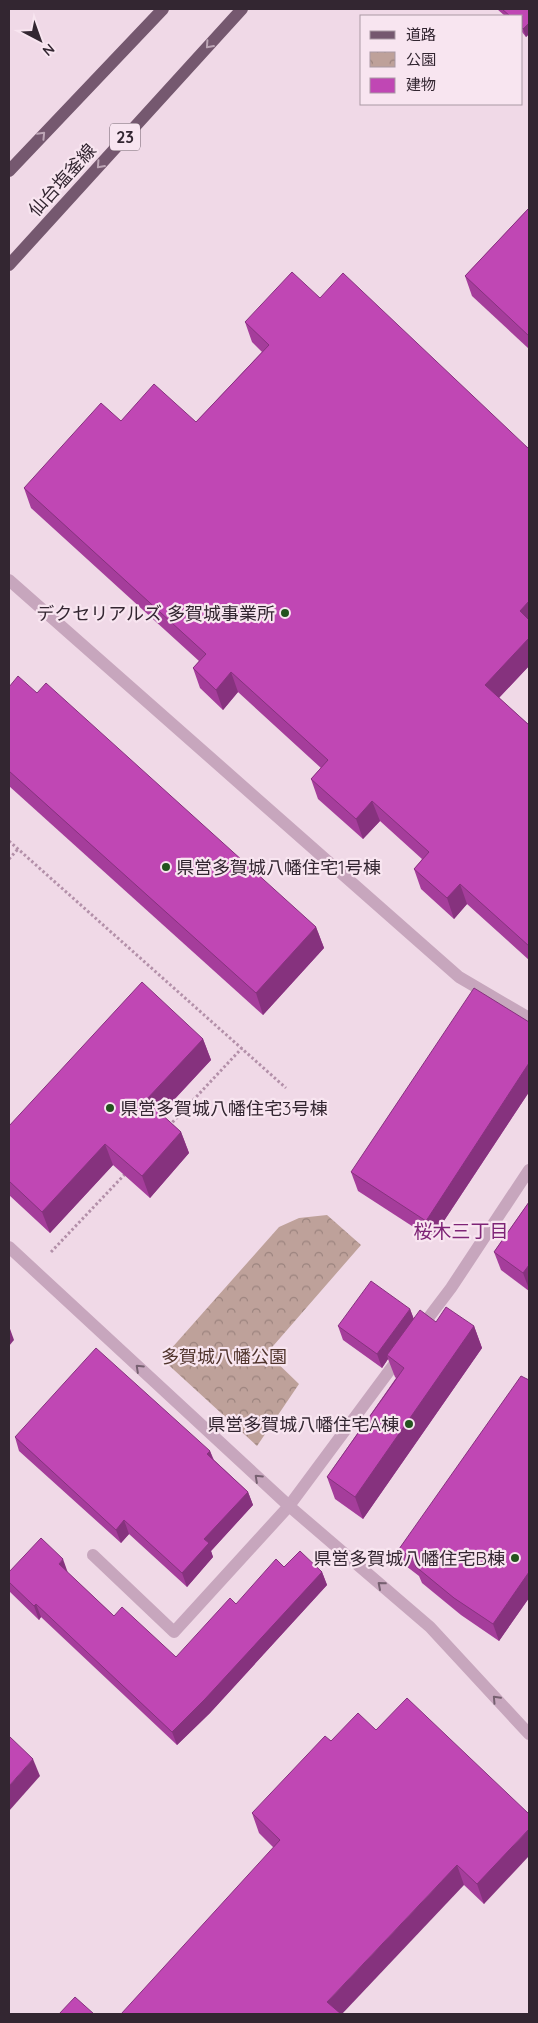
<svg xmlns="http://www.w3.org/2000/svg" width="538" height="2023" font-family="Quicksand,'Noto Sans JP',sans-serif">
	<defs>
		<pattern id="park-crowns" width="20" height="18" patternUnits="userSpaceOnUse" patternTransform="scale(1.25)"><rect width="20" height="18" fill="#bea19a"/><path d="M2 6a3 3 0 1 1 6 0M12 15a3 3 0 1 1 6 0" fill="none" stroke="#9b837e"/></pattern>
	</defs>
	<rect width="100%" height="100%" fill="#f0d9e7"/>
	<polygon fill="url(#park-crowns)" points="327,1215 361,1245 267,1353 299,1384 257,1446 162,1359 279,1227 299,1218"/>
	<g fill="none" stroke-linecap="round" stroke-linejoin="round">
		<g stroke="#b390a9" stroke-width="3" stroke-dasharray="2.5 2.5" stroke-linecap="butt">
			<polyline points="9,841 286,1088"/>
			<polyline points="9,859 18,849"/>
			<polyline points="169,1126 242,1048"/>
			<polyline points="51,1252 126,1173"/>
		</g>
		<g stroke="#c7a6bd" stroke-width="12">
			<polyline points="9,580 459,977 529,1018"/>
			<polyline points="420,1329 451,1288 529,1170"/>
			<polyline points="93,1555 174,1632 289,1506 401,1355"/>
		</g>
		<polyline stroke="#c7a6bd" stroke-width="12" points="9,1247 289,1506 430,1627 529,1734"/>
		<g stroke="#75586f" stroke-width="12">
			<polyline points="9,171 163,9"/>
			<polyline points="9,265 242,9"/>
		</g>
	</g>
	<g fill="#a53d9b">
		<polygon points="497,9 529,9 529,34 526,37 522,32 522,16 505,16"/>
		<polygon points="529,208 529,349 472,296 465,276"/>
		<polygon points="320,298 529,449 529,666 499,698 529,725 529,960 467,904 454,919 421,889 414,869 422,859 380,821 363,839 318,799 311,779 321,768 238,692 223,710 200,688 193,668 199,661 31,508 24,488 121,421 196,422 262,352 252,342 245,322"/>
		<polygon points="9,687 37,693 316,927 324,948 263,1015 9,786"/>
		<polygon points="529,1022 529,1092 432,1239 358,1191 351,1172"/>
		<polygon points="203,1039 211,1060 161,1114 181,1132 189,1153 150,1198 113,1165 50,1233 9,1195 9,1126"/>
		<polygon points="529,1202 529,1291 501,1270 494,1252"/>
		<polygon points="410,1309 414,1319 474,1326 482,1348 363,1519 335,1499 327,1477 396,1378 395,1377 388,1359 382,1368 343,1340 338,1326"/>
		<polygon points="529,1380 529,1598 499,1641 461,1615 422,1583 419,1576 406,1566 399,1549"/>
		<polygon points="15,1437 210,1451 214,1460 248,1492 253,1505 211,1551 213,1557 187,1587 129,1534 121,1543 19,1451"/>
		<polygon points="284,1567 322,1572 327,1585 210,1713 177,1745 41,1617 39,1620 9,1591 9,1572 68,1573 114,1616 176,1657 236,1604"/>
		<polygon points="376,1730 529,1814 484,1904 464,1885 273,1847 259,1833 252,1813 331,1741"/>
	</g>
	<g fill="#86327e">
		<polygon points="529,23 529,34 526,37 523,29"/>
		<polygon points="529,601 529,629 520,611"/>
		<polygon points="529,638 529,666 492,705 485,685"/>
		<polygon points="231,672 238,692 223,710 216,690"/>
		<polygon points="372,801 380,821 363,839 356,819"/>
		<polygon points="460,884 467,904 454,919 447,898"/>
		<polygon points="316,927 324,948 263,1015 256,993"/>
		<polygon points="203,1039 211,1060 153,1122 146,1100"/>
		<polygon points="529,1063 529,1092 432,1239 426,1221"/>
		<polygon points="181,1132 189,1153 150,1198 142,1176"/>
		<polygon points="105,1144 113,1165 50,1233 42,1212"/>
		<polygon points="529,1265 529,1289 523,1273"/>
		<polygon points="410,1309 415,1323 387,1355 388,1359 382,1368 377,1354"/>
		<polygon points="9,1326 14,1340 9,1346"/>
		<polygon points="474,1326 482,1348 363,1519 355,1497"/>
		<polygon points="210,1451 215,1465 207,1454"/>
		<polygon points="248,1492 253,1505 211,1551 213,1557 187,1587 182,1573 204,1539"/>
		<polygon points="124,1520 129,1534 121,1543 116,1530"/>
		<polygon points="63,1559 68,1573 59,1564"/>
		<polygon points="322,1572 327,1585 210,1713 177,1745 172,1732"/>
		<polygon points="529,1572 529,1598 499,1641 493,1624"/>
		<polygon points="36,1604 41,1617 39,1620 34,1606"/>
		<polygon points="33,1759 40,1776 9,1811 9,1786"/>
		<polygon points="529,1829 529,1856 484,1904 477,1884"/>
		<polygon points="457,1865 464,1885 342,2014 332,2014 327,2002"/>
	</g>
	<g fill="#c047b4" stroke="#86327e">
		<polygon points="502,9 529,9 529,23 523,29 522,28 522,16 510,16"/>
		<polygon points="529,208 529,336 465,276"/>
		<polygon points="292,272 320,298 343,273 529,449 529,601 520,611 529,620 529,638 485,685 529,725 529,946 460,884 447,898 414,869 429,852 372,801 356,819 311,779 328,760 231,672 216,690 193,668 206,654 24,488 101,403 121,421 154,384 196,422 269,345 245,322"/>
		<polygon points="18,676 37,693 46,683 316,927 256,993 9,771 9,687"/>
		<polygon points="142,982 203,1039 146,1100 181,1132 142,1176 105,1144 42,1212 9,1181 9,1126"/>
		<polygon points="474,988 529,1022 529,1063 426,1221 351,1172"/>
		<polygon points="529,1202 529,1265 523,1273 494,1252"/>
		<polygon points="371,1281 410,1309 377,1354 338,1326"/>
		<polygon points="446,1307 474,1326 355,1497 327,1477 404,1368 387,1355 420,1310 436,1322"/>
		<polygon points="96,1348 210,1451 207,1454 248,1492 204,1539 209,1543 182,1573 124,1520 116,1530 15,1437"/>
		<polygon points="521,1376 529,1380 529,1572 493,1624 454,1598 415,1566 418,1562 399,1549"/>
		<polygon points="41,1538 63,1559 59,1564 114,1616 122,1607 176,1657 230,1598 236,1604 276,1559 284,1567 300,1551 322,1572 205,1699 172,1732 36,1604 34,1606 9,1582 9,1572"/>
		<polygon points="407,1698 529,1814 529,1829 477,1884 457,1865 327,2002 341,2014 121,2014 280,1840 252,1813 325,1736 331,1741 358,1713 376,1730"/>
		<polygon points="9,1736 33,1759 9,1786"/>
		<polygon points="75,1997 94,2014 59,2014"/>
	</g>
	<defs><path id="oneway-chevron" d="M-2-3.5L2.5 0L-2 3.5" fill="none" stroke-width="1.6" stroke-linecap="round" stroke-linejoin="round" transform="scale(1.25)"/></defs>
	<g stroke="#bda6b6">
		<use href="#oneway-chevron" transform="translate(209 45) rotate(132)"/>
		<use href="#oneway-chevron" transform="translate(42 135) rotate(-46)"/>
		<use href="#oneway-chevron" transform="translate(100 165) rotate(132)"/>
	</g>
	<g stroke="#766070">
		<use href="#oneway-chevron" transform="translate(139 1368) rotate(-137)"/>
		<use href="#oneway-chevron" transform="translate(258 1478) rotate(-137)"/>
		<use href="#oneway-chevron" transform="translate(381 1585) rotate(-139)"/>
		<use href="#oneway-chevron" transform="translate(496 1699) rotate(-133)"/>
	</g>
	<g fill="#23531e" stroke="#f8e5f0" stroke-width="2">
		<circle cx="285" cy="613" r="5"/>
		<circle cx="166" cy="867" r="5"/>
		<circle cx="110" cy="1108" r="5"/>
		<circle cx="409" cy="1424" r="5"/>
		<circle cx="515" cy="1558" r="5"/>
	</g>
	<g text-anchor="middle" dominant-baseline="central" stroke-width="4.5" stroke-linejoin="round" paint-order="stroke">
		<rect fill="#f8e5f0" stroke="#6e5f6a" stroke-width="1" x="110" y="123.5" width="30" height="27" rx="4"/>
		<g font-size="16" font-weight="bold" fill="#332631">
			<text x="125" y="137">23</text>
		</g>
		<g font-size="18" fill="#332631" stroke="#f8e5f0">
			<text transform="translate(62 180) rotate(-48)">仙台塩釜線</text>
		</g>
		<g font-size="18" fill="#332631" stroke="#f8e5f0" text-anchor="end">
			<text x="275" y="613">デクセリアルズ 多賀城事業所</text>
			<text x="176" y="867" text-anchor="start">県営多賀城八幡住宅1号棟</text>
			<text x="120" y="1108" text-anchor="start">県営多賀城八幡住宅3号棟</text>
			<text x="399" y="1424">県営多賀城八幡住宅A棟</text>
			<text x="505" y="1558">県営多賀城八幡住宅B棟</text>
		</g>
		<g font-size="18" fill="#50342c" stroke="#f8e5f0">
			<text x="224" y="1356">多賀城八幡公園</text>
		</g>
		<g font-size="19" fill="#7e2476" stroke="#f8e5f0">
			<text x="461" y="1231">桜木三丁目</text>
		</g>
	</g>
	<rect width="538" height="2023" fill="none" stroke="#332631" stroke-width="20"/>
	<rect x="360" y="15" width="162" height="90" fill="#f8e5f0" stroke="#a999a4"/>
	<rect x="370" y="31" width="25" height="8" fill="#75586f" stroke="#a999a4"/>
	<text x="406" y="40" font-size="15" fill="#332631">道路</text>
	<rect x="370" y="52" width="25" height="15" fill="url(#park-crowns)" stroke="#a999a4"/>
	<text x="406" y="65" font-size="15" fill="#332631">公園</text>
	<rect x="370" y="78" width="25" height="15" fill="#c047b4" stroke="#a999a4"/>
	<text x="406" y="90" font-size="15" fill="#332631">建物</text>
	<g transform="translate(40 40) rotate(139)" stroke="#f8e5f0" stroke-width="4" paint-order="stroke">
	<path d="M0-4L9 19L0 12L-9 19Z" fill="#332631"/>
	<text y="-8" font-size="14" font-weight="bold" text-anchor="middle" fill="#332631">N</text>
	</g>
</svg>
